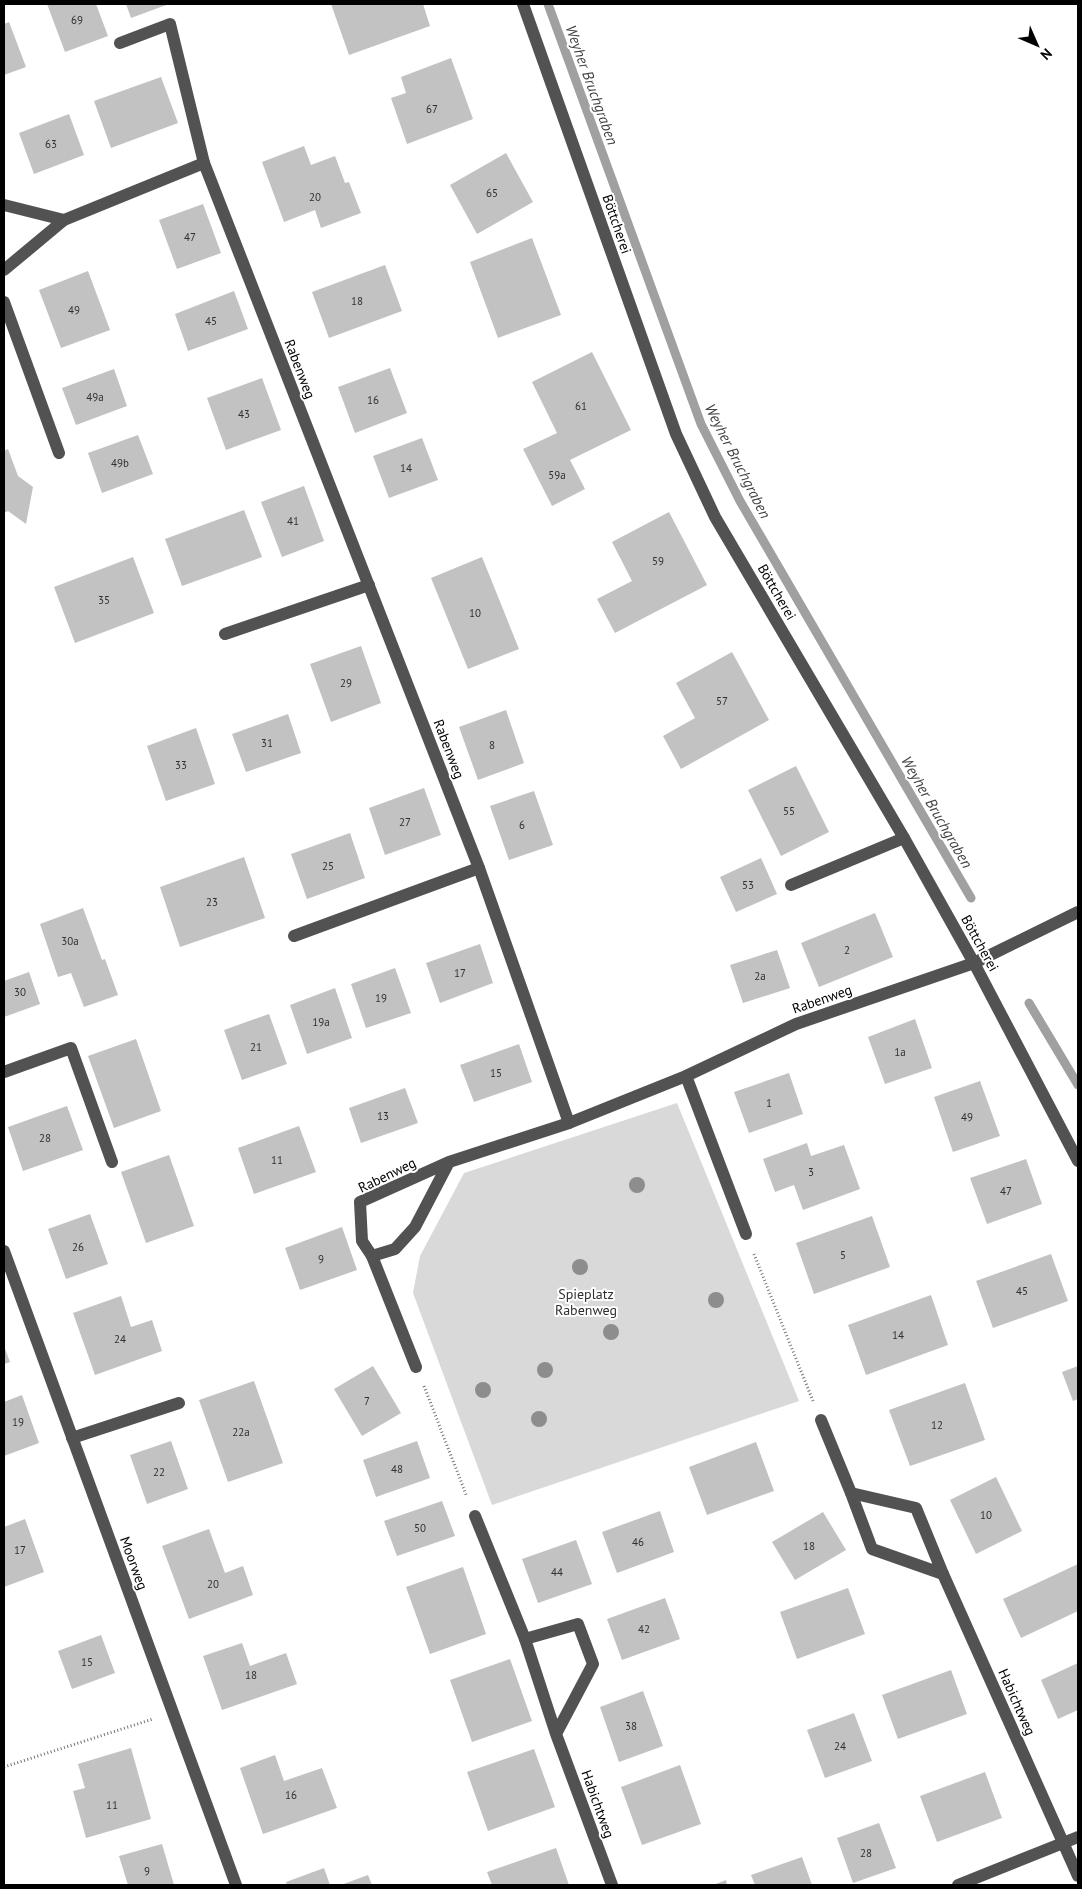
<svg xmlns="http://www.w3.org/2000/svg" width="1082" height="1889" font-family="'PT Sans',sans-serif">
	<rect width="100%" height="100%" fill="#fff"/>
	<polygon fill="#d9d9d9" points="677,1103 799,1401 492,1505 413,1293 420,1256 464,1173"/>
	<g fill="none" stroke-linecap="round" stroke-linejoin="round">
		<g stroke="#a0a0a0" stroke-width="9">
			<polyline points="548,4 701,424 740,501 971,898"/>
			<polyline points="1029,1003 1078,1085"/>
		</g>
	</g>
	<g fill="#c2c2c2">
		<polygon points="47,4 96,4 108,36 65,52"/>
		<polygon points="126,4 169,4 131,18"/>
		<polygon points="331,4 423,4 430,26 349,55"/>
		<polygon points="9,22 26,67 4,75 4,24"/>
		<polygon points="451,58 473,119 407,144 391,98 406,93 401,77"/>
		<polygon points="161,77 178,123 111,148 94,101"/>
		<polygon points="69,114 84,155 34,174 19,133"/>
		<polygon points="304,146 311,165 335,156 345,183 349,182 361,213 321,228 315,210 284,222 262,162"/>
		<polygon points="506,153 533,202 477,234 450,185"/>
		<polygon points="203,204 221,253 177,269 159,220"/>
		<polygon points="532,238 561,315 498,338 470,262"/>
		<polygon points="385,265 402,311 329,338 312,292"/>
		<polygon points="88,271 110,330 61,348 39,290"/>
		<polygon points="234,291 248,329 188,351 175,314"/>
		<polygon points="592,352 631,430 570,460 585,489 552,506 523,449 557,433 532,382"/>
		<polygon points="390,368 407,413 355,433 338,387"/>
		<polygon points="114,369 127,406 76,425 62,388"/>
		<polygon points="262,378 281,430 226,450 207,398"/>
		<polygon points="138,435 153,474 102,493 88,453"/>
		<polygon points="422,438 438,480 389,498 373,456"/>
		<polygon points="8,449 18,476 33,487 26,524 8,511 4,513 4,451"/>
		<polygon points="304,486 324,541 282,557 261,502"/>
		<polygon points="244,510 262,557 182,586 165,539"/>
		<polygon points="669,512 707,585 615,633 597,599 632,581 612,542"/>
		<polygon points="133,557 154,613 75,643 54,587"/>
		<polygon points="482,557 519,649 468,669 431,578"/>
		<polygon points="361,646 381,703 331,722 310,664"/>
		<polygon points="732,652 769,720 681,769 663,736 695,718 676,683"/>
		<polygon points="506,710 524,763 478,780 459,727"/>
		<polygon points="288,714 301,753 246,772 232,734"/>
		<polygon points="196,728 215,784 166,801 147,746"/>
		<polygon points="796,766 829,832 781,856 748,790"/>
		<polygon points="424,788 441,835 385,855 369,808"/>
		<polygon points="534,791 553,845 509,860 490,806"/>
		<polygon points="350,833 365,878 307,899 291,854"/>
		<polygon points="244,857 265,918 180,947 160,887"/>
		<polygon points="761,858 777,894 736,912 720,877"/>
		<polygon points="83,908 102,960 105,959 118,995 84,1007 71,973 58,977 40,924"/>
		<polygon points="875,913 893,957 819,987 801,943"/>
		<polygon points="480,944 493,983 440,1003 426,963"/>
		<polygon points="777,950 790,988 743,1003 730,965"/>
		<polygon points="395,968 411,1013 366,1028 351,984"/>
		<polygon points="29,972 40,1004 4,1017 4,981"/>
		<polygon points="335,988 352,1038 307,1054 290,1005"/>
		<polygon points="269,1014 287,1064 242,1080 224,1030"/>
		<polygon points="915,1019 932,1068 885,1084 868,1037"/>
		<polygon points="136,1039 161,1111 114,1128 88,1056"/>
		<polygon points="519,1044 532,1082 474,1102 460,1065"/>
		<polygon points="789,1073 803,1114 749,1133 734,1092"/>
		<polygon points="980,1081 1000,1136 953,1152 934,1097"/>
		<polygon points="405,1088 418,1123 361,1143 349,1108"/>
		<polygon points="67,1106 83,1150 23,1171 8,1127"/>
		<polygon points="299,1126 316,1172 254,1194 238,1148"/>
		<polygon points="807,1143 811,1156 844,1145 860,1189 803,1210 794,1185 775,1192 763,1159"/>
		<polygon points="169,1155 194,1226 146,1243 121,1172"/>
		<polygon points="1026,1159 1042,1204 987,1224 970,1178"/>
		<polygon points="90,1214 108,1264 66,1279 48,1229"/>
		<polygon points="872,1216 890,1267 814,1294 796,1243"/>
		<polygon points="342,1227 357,1270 300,1290 285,1248"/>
		<polygon points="1051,1254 1068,1301 993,1328 976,1281"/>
		<polygon points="931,1295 948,1345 866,1375 848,1325"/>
		<polygon points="121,1296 131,1327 152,1320 162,1351 95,1375 73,1313"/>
		<polygon points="4,1346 10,1362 4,1364"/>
		<polygon points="373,1366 401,1413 362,1436 334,1389"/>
		<polygon points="1078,1366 1078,1399 1073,1401 1062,1372"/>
		<polygon points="254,1381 283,1463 228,1482 199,1400"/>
		<polygon points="965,1383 985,1440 910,1466 889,1410"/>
		<polygon points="22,1395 39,1443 4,1456 4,1402"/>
		<polygon points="171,1441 188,1489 147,1504 130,1455"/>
		<polygon points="417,1441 430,1478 376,1497 363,1460"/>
		<polygon points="756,1442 774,1491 707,1515 689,1467"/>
		<polygon points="996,1477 1022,1531 976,1554 950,1500"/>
		<polygon points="442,1501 455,1536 397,1556 384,1521"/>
		<polygon points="660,1511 674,1552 617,1573 602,1532"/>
		<polygon points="823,1512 846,1550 795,1580 772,1542"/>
		<polygon points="25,1519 44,1572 4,1587 4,1527"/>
		<polygon points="209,1529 225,1573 243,1566 253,1595 189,1619 162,1546"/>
		<polygon points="576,1540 592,1584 538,1603 522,1559"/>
		<polygon points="1078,1564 1078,1611 1021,1638 1003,1599"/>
		<polygon points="463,1567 486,1634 430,1654 406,1587"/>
		<polygon points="848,1588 865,1634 797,1659 780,1612"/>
		<polygon points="665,1598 680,1639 622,1660 607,1619"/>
		<polygon points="101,1635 115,1673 72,1689 58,1651"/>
		<polygon points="242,1643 250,1666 286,1653 297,1684 222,1710 203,1656"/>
		<polygon points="510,1659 532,1721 472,1742 450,1680"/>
		<polygon points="1078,1663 1078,1710 1058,1719 1041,1680"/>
		<polygon points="951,1670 967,1714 898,1739 882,1695"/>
		<polygon points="643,1691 663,1746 619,1762 600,1707"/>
		<polygon points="854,1713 872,1761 825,1778 807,1730"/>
		<polygon points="131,1748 151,1819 86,1838 73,1791 85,1788 78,1764"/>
		<polygon points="534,1749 555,1807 488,1831 467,1772"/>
		<polygon points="275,1755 284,1781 322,1768 337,1808 263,1834 240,1768"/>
		<polygon points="680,1765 701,1824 642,1845 621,1787"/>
		<polygon points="985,1772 1002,1818 937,1842 920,1796"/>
		<polygon points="879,1823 896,1868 853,1883 837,1838"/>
		<polygon points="162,1844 174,1885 128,1885 119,1856"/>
		<polygon points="556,1848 569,1885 492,1885 487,1872"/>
		<polygon points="802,1857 812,1885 755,1885 751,1875"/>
		<polygon points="324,1868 330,1885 287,1885 286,1882"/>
		<polygon points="368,1875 372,1885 341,1885"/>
		<polygon points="726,1880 727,1885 713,1885"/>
	</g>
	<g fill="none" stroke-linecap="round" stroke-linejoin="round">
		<g stroke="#747474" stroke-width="3" stroke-dasharray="1 2.5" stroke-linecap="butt">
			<polyline points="754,1254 813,1401"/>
			<polyline points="424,1386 467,1497"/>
			<polyline points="4,1767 153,1719"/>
		</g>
		<g stroke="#525252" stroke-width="12">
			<polyline points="523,4 676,434 715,517 904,838 974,963 1078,1161"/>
			<polyline points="120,43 170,24 204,163"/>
			<polyline points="4,205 64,220 4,270"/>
			<polyline points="64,220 204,163 479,868 569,1123"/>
			<polyline points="4,302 59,453"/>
			<polyline points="225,634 369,585"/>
			<polyline points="791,885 904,838"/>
			<polyline points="294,936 479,868"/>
			<polyline points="4,1072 71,1048 112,1162"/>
			<polyline points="686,1076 746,1234"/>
			<polyline points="449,1162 415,1227 395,1249 372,1256 362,1241 360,1202 449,1162 569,1123 686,1076 796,1024 974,963 1078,912"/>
			<polyline points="4,1251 236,1885"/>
			<polyline points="372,1256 416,1367"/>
			<polyline points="821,1420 851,1493"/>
			<polyline points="72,1438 179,1403"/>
			<polygon points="851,1493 916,1508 943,1574 872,1549"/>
			<polyline points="475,1516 525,1639"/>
			<polyline points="943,1574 1078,1876"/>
			<polyline points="556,1734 593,1664 578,1624 525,1639 556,1734 612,1885"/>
			<polyline points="958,1885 1078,1837"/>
		</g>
	</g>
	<g fill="#8d8d8d">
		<circle cx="637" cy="1185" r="8"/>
		<circle cx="580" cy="1267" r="8"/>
		<circle cx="716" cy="1300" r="8"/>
		<circle cx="611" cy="1332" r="8"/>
		<circle cx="545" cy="1370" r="8"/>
		<circle cx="483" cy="1390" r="8"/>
		<circle cx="539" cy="1419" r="8"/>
	</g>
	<g text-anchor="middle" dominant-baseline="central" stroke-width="4" stroke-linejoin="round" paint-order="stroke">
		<g font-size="11" fill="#303030">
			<text x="77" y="20">69</text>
			<text x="432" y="109">67</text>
			<text x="51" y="144">63</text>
			<text x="492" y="193">65</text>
			<text x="315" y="197">20</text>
			<text x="190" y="237">47</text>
			<text x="357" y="301">18</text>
			<text x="74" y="310">49</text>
			<text x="211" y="321">45</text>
			<text x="95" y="397">49a</text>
			<text x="373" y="400">16</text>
			<text x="581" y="406">61</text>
			<text x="244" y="414">43</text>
			<text x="120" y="463">49b</text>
			<text x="406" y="468">14</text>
			<text x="557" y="475">59a</text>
			<text x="293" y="521">41</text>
			<text x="658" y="561">59</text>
			<text x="104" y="600">35</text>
			<text x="475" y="613">10</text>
			<text x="346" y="683">29</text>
			<text x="722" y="701">57</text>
			<text x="267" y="743">31</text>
			<text x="492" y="745">8</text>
			<text x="181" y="765">33</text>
			<text x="789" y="811">55</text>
			<text x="405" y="822">27</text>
			<text x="522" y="825">6</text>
			<text x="328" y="866">25</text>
			<text x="748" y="885">53</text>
			<text x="212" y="902">23</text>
			<text x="70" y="941">30a</text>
			<text x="847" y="950">2</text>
			<text x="460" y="973">17</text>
			<text x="760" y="976">2a</text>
			<text x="20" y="992">30</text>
			<text x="381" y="998">19</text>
			<text x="321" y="1022">19a</text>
			<text x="256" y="1047">21</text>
			<text x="900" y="1052">1a</text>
			<text x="496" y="1073">15</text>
			<text x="769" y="1103">1</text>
			<text x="383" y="1116">13</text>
			<text x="967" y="1117">49</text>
			<text x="45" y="1138">28</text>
			<text x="277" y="1160">11</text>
			<text x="811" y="1172">3</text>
			<text x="1006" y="1191">47</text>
			<text x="78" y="1247">26</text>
			<text x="843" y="1255">5</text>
			<text x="321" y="1259">9</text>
			<text x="1022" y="1291">45</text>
			<text x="898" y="1335">14</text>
			<text x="120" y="1339">24</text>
			<text x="367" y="1401">7</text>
			<text x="18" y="1422">19</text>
			<text x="937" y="1425">12</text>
			<text x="241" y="1432">22a</text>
			<text x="397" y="1469">48</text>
			<text x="159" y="1472">22</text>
			<text x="986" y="1515">10</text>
			<text x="420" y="1528">50</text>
			<text x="638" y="1542">46</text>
			<text x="809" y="1546">18</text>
			<text x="20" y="1550">17</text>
			<text x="557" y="1572">44</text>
			<text x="213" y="1584">20</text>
			<text x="644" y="1629">42</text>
			<text x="87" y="1662">15</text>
			<text x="251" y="1675">18</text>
			<text x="631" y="1726">38</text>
			<text x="840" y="1746">24</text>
			<text x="291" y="1795">16</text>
			<text x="112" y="1805">11</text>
			<text x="866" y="1853">28</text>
			<text x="147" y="1871">9</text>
		</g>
		<g font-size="14" fill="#000" stroke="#fff">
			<text transform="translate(617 224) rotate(71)">Böttcherei</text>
			<text transform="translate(300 369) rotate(69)">Rabenweg</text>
			<text transform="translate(777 592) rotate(60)">Böttcherei</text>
			<text transform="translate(449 749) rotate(69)">Rabenweg</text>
			<text transform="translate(980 943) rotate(61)">Böttcherei</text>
			<text transform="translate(822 999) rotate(-19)">Rabenweg</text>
			<text transform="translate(387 1175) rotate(-26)">Rabenweg</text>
			<text transform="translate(134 1563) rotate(70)">Moorweg</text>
			<text transform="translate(1017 1702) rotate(66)">Habichtweg</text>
			<text transform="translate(598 1804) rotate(70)">Habichtweg</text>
		</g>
		<g font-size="14" fill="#303030" stroke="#fff">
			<text x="586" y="1294">Spieplatz<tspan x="586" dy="16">Rabenweg</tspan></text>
		</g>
		<g font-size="15" font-style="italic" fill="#414141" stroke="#fff">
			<text transform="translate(592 85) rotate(70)">Weyher Bruchgraben</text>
			<text transform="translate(738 461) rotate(63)">Weyher Bruchgraben</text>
			<text transform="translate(937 812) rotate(60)">Weyher Bruchgraben</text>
		</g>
	</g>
	<rect width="1082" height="1889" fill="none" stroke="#000000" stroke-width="10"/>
	<g transform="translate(1037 45) rotate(135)" stroke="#ffffff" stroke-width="4" paint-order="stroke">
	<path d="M0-4L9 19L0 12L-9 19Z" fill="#000000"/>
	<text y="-8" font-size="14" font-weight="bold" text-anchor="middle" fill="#000000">N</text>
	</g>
</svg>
